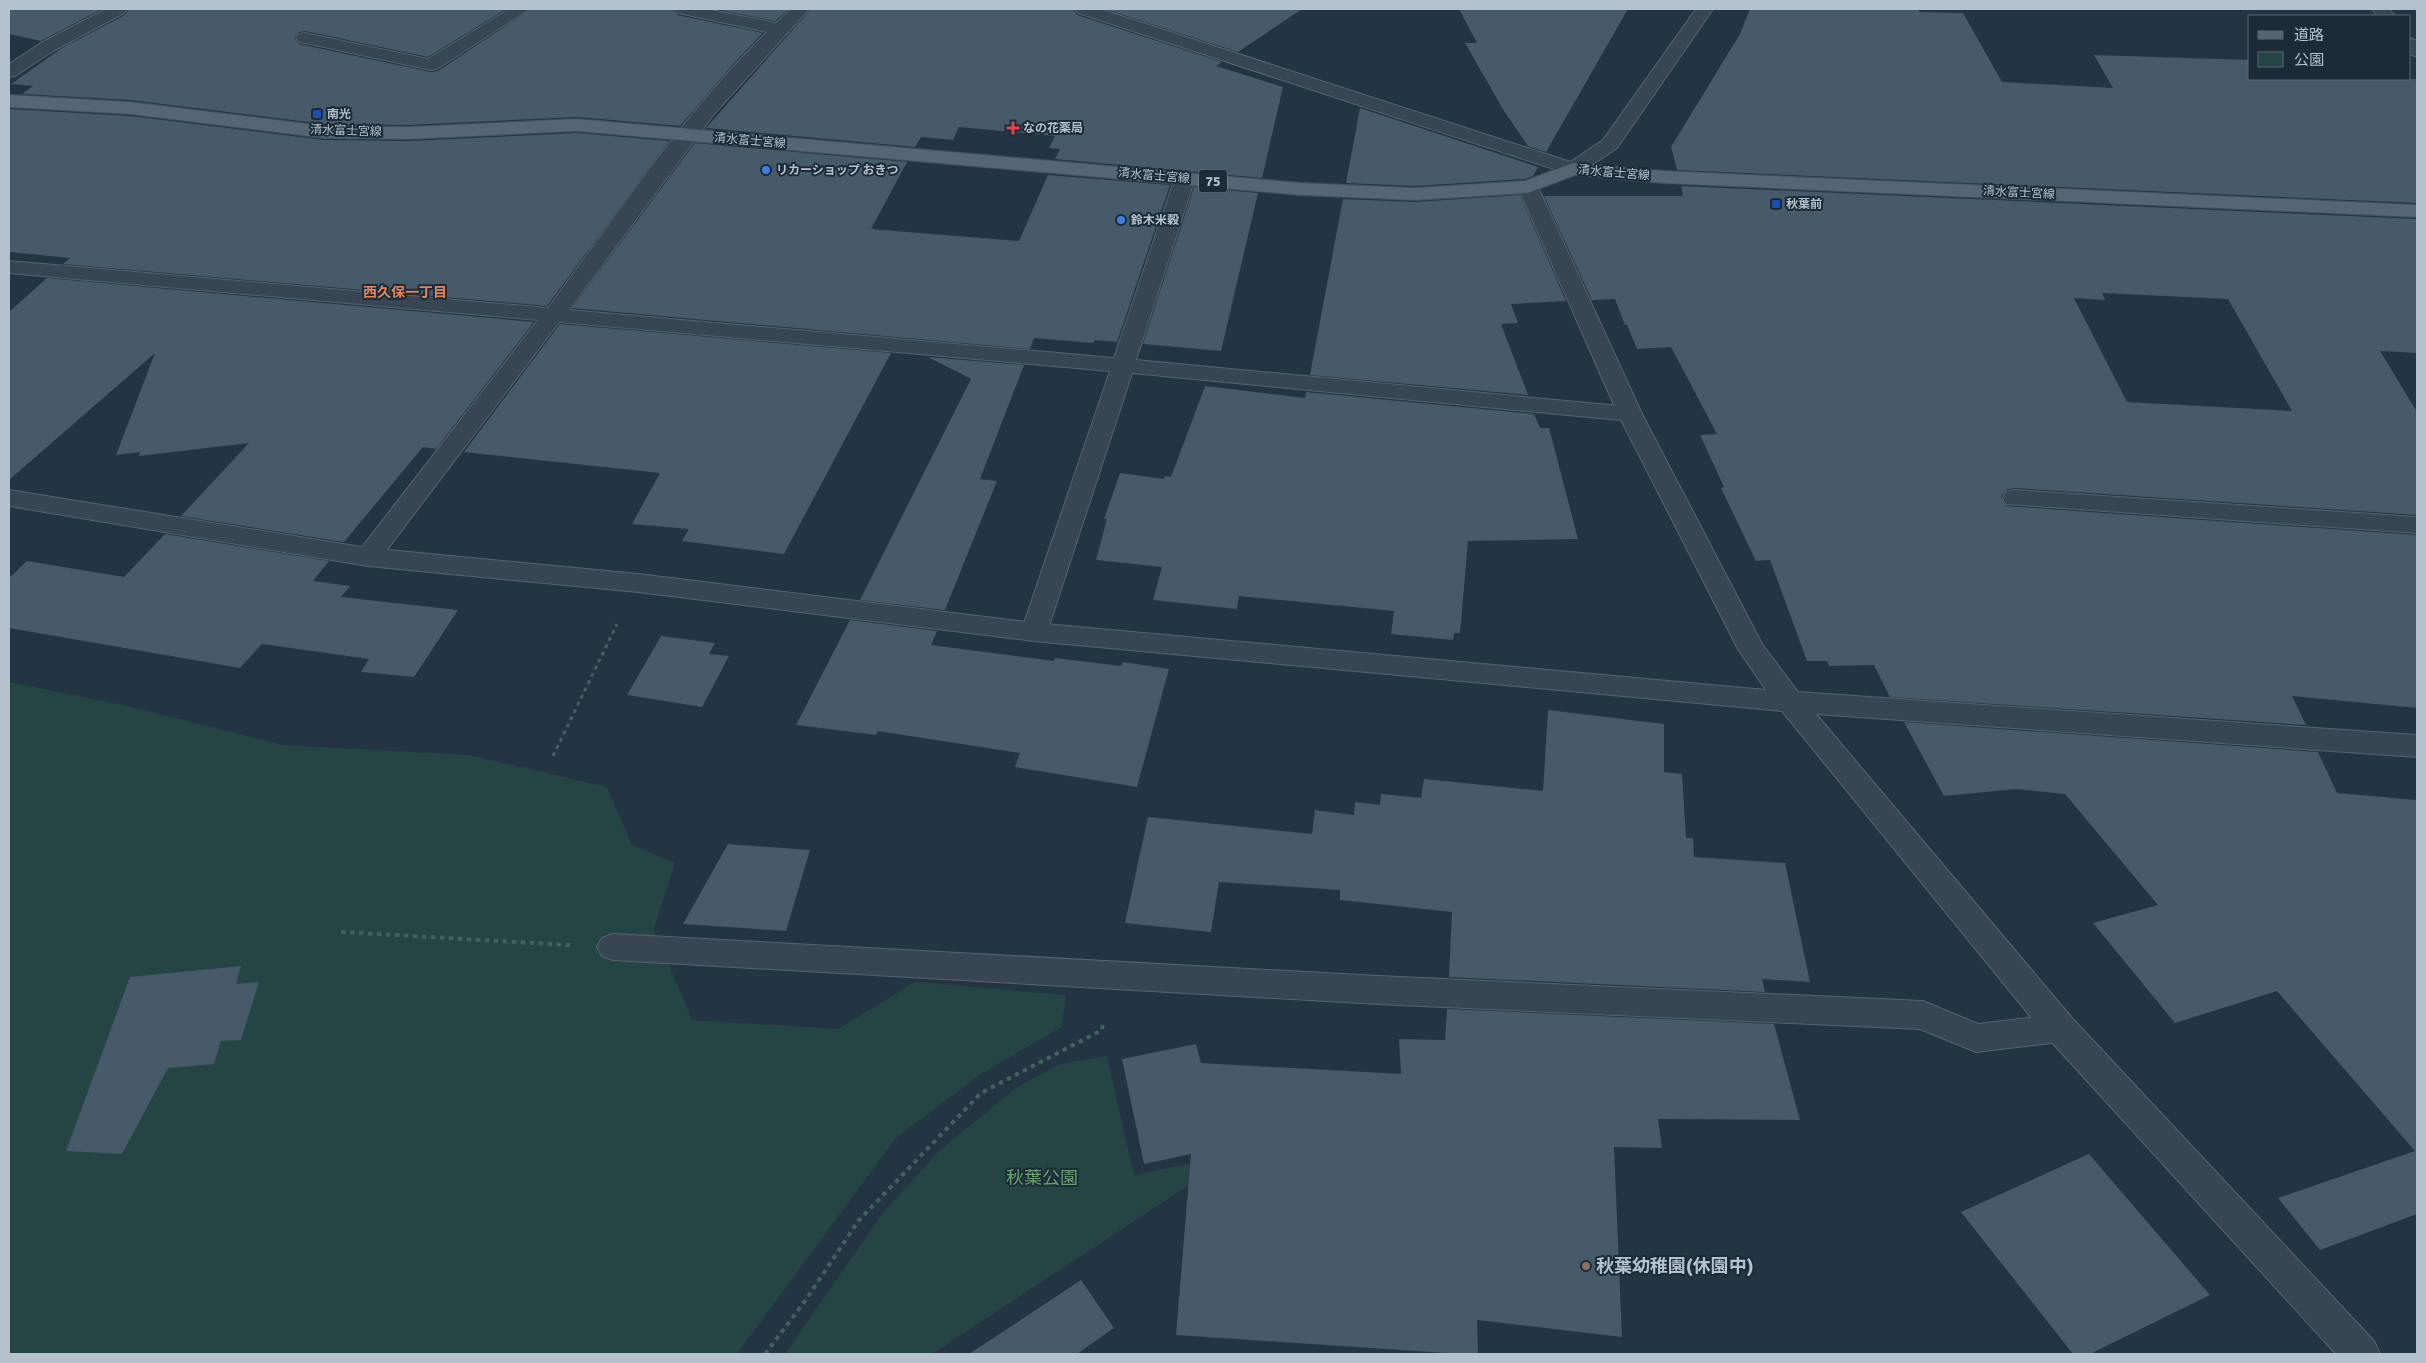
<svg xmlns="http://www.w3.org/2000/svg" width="2426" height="1363" font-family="Signika,'Noto Sans JP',sans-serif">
	<rect width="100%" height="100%" fill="#233443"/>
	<g fill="#254444">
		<polygon points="9,682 132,707 282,745 469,755 607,787 632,845 675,863 654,929 692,1020 838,1029 915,982 1066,995 1062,1027 984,1072 896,1138 737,1354 9,1354"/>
		<polygon points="1107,1056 1134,1175 1212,1159 1212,1170 932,1354 785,1354 882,1214 940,1150 1017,1087 1060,1064"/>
	</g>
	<g fill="#475a6a" fill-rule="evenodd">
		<polygon points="9,9 102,9 41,41 9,34"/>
		<polygon points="129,9 506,9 428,57 305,31 299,32 294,38 299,44 431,72 438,71 531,9 672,9 677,15 763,33 735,62 680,126 577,117 409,125 324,124 130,100 22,94 33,86 11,84 62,48 125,15"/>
		<polygon points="714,9 789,9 775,21"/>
		<polygon points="811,9 1073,9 1077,15 1222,62 1216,66 1283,87 1262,178 1055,159 1060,149 1049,148 1055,136 959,127 953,140 921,137 915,147 706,128"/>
		<polygon points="1105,9 1302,9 1238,52"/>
		<polygon points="1459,9 1628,9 1546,152 1528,146 1504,111 1465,43 1477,43"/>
		<polygon points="1750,9 1918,9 1920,12 1963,13 2002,82 2113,88 2094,55 2250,60 2250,79 2417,79 2417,203 1677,170 1671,147 1740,34"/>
		<polygon points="1360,108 1538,167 1533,176 1525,179 1415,186 1346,183"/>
		<polygon points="9,109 130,116 324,140 409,141 577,133 669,141 547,306 63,264 70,258 9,252"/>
		<polygon points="695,143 907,162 871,229 1019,241 1048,175 1170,185 1117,342 1095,340 1093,343 1034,338 1030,349 572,308"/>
		<path d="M1681,186L2417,219V353L2380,351L2417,412V515L2015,488L2006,490L2001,497L2006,506L2417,535V708L2292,696L2306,725L1890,697L1874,665L1829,666L1827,661H1807L1770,560L1756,561L1721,488L1724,487L1700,435L1717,434L1671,347L1637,349L1627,325H1625L1615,299L1592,300L1544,196H1683ZM2102,293L2228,299L2292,411L2127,402L2074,298L2105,300Z"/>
		<polygon points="1194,187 1258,193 1221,351 1143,344"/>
		<polygon points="1520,195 1566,301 1511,304 1518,323 1501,324 1528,395 1310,375 1343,199 1415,202"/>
		<polygon points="47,278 534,322 436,449 423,447 344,542 181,516 249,443 139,456 140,452 116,455 155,353 9,480 9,312"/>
		<polygon points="560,324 891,353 784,554 682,541 689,529 632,524 660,473 464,452"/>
		<polygon points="928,357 1024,365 980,479 997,481 945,610 860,600 971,379"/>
		<polygon points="1205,386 1305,398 1306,392 1534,414 1540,428 1549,428 1578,539 1468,541 1460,633 1454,633 1453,640 1391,634 1394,611 1239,596 1237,609 1153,600 1162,567 1096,560 1107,519 1104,519 1120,473 1164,479 1165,476 1171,477"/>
		<polygon points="165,534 329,561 313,581 350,586 341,597 458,610 414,677 361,672 369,659 262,644 240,668 9,628 9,578 27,561 124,577"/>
		<polygon points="850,620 937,631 931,645 1054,661 1055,658 1121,666 1123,662 1169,669 1137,787 1015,767 1020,753 878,731 876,735 796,725"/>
		<polygon points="661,636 715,643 709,654 729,656 702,707 627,695"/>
		<polygon points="1548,710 1664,724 1664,772 1682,774 1686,838 1693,838 1694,857 1785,863 1810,982 1762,979 1765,992 1449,977 1452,912 1340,900 1340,890 1219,882 1211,932 1125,923 1148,817 1312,834 1315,810 1354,815 1355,802 1380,805 1381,794 1421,798 1424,779 1543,791"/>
		<polygon points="1904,722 2318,752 2337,793 2417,800 2417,1214 2320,1250 2278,1198 2415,1151 2277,991 2175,1023 2093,923 2158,905 2065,794 2016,789 1944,796"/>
		<polygon points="728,844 810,850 786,931 683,924"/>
		<polygon points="241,966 236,984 259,982 241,1040 221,1041 214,1064 168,1068 122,1154 66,1151 130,977"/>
		<polygon points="1447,1009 1774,1024 1800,1120 1658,1119 1662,1148 1614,1147 1622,1337 1477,1320 1478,1354 1460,1354 1176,1335 1191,1154 1144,1164 1122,1059 1196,1044 1201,1063 1401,1074 1399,1039 1445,1040"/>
		<polygon points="2089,1154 2210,1295 2090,1354 2073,1354 1961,1212"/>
		<polygon points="1081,1280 1114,1328 1077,1354 969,1354"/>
	</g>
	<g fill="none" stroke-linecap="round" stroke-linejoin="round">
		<defs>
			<polygon id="service" points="613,934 1378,976 1923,1001 1978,1024 2060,1014 2072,1018 2076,1028 2072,1038 2060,1042 1976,1052 1920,1029 1378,1004 613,960 602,956 597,947 602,938"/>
			<g id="minor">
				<polygon points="106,9 127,9 124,13 53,51 15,76 9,77 9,64 41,43"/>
				<polygon points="509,9 529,9 437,69 431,70 305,43 299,42 296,38 299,34 305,33 428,59"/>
				<path d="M674,9H706L776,23L791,9H809L714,114L569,310L1114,358L1175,178L1178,174H1192L1195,178L1136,360L1630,407L1638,409L1642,414L1638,419L1630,421L1132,373L1047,632L1043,639L1034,641L1025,639L1021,632L1110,371L559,322L377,563L368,566L359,563L355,557L359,551L538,320L9,273V261L548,308C618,214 683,114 767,32L683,14L677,13Z"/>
				<polygon points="1075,9 1100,9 1580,165 1583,169 1580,173 1566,173 1078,13"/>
				<polygon points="2372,9 2389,9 2395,16 2377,16"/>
				<polygon points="2410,38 2417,41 2417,57 2410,54"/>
				<polygon points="2015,490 2417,517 2417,533 2006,504 2003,498 2006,492"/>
			</g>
			<g id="tertiary">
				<polygon points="1696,9 1713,9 1617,148 1580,173 1566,173 1563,169 1566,165 1603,140"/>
				<polygon points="1528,181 1535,183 1538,187 1642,414 1762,644 1798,692 2417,735 2417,757 1816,714 2072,1018 2374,1341 2380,1354 2336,1354 2048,1038 1782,711 1034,641 638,592 368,566 9,506 9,490 368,548 638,574 1034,623 1766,690 1738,649 1618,414 1518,187 1521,183"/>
			</g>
			<polygon id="primary" points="9,95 130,102 324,126 409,127 577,119 1300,183 1415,188 1525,181 1573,163 1664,171 2417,205 2417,217 1664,183 1575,175 1528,193 1415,200 1300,195 577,131 409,139 324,138 130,114 9,107"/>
		</defs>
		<use href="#service" stroke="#566470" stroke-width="2"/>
		<use href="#minor" stroke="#566470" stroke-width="2"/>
		<use href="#tertiary" stroke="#566470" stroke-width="2"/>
		<use href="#primary" stroke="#414f5c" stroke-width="2"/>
		<polyline stroke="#436060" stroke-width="3" stroke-dasharray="4 4" stroke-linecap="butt" points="553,756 617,624"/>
		<g stroke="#436060" stroke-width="4" stroke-dasharray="4.5 4.5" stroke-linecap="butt">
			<polyline points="341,932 570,945"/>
			<polyline points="765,1354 805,1301 859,1220 981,1093 1102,1030 1103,1022"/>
		</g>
		<use href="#service" fill="#384653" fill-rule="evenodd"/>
		<use href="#minor" fill="#384653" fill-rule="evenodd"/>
		<use href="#tertiary" fill="#384653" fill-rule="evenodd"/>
		<use href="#primary" fill="#566573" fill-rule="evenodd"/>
	</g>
	<g fill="#1a4fb4" stroke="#1c2b38" stroke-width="2">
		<rect x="312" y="109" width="10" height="10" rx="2.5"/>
		<rect x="1771" y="199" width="10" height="10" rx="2.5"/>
	</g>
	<path fill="#e0444e" stroke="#1c2b38" stroke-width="2" d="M1010.5 120.5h5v5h5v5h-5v5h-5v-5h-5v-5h5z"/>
	<g fill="#3f7fe0" stroke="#1c2b38" stroke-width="2">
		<circle cx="766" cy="170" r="5"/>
		<circle cx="1121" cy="220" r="5"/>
	</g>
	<circle fill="#8d6e63" stroke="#1c2b38" stroke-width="2" cx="1586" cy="1266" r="5"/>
	<g text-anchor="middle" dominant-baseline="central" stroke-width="4" stroke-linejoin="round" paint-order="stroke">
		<g font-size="12" font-weight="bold" fill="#b5c1cd" stroke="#1c2b38" text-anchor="start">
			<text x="327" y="114">南光</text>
			<text x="1023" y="128">なの花薬局</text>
			<text x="776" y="170">リカーショップ おきつ</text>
			<text x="1786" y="204">秋葉前</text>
			<text x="1131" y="220">鈴木米穀</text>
		</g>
		<g font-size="12" fill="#b5c1cd" stroke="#1c2b38">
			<text transform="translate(346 131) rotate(2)">清水富士宮線</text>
			<text transform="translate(750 141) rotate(5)">清水富士宮線</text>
			<text transform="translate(1614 173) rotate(5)">清水富士宮線</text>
			<text transform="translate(1154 176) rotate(5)">清水富士宮線</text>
			<text transform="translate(2019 193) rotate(3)">清水富士宮線</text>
		</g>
		<rect fill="#1c2b38" stroke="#8794a0" stroke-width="1" x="1199" y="169.5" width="28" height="23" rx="4"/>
		<g font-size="14" font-weight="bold" fill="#b5c1cd">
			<text x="1213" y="181">75</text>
		</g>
		<g font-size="14" font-weight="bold" fill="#e0865c" stroke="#1c2b38">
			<text x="405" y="292">西久保一丁目</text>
		</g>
		<g font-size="18" fill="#69a070" stroke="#1c2b38">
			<text x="1042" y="1178">秋葉公園</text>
		</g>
		<g font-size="18" font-weight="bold" fill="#b5c1cd" stroke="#1c2b38" text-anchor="start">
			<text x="1596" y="1266">秋葉幼稚園(休園中)</text>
		</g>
	</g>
	<rect width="2426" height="1363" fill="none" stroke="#b5c1cd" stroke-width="20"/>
	<rect x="2248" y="15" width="162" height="65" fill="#1c2b38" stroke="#596774"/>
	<rect x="2258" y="31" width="25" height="8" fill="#566573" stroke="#596774"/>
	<text x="2294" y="40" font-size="15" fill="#b5c1cd">道路</text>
	<rect x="2258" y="52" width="25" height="15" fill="#254444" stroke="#596774"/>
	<text x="2294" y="65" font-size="15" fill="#b5c1cd">公園</text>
</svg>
